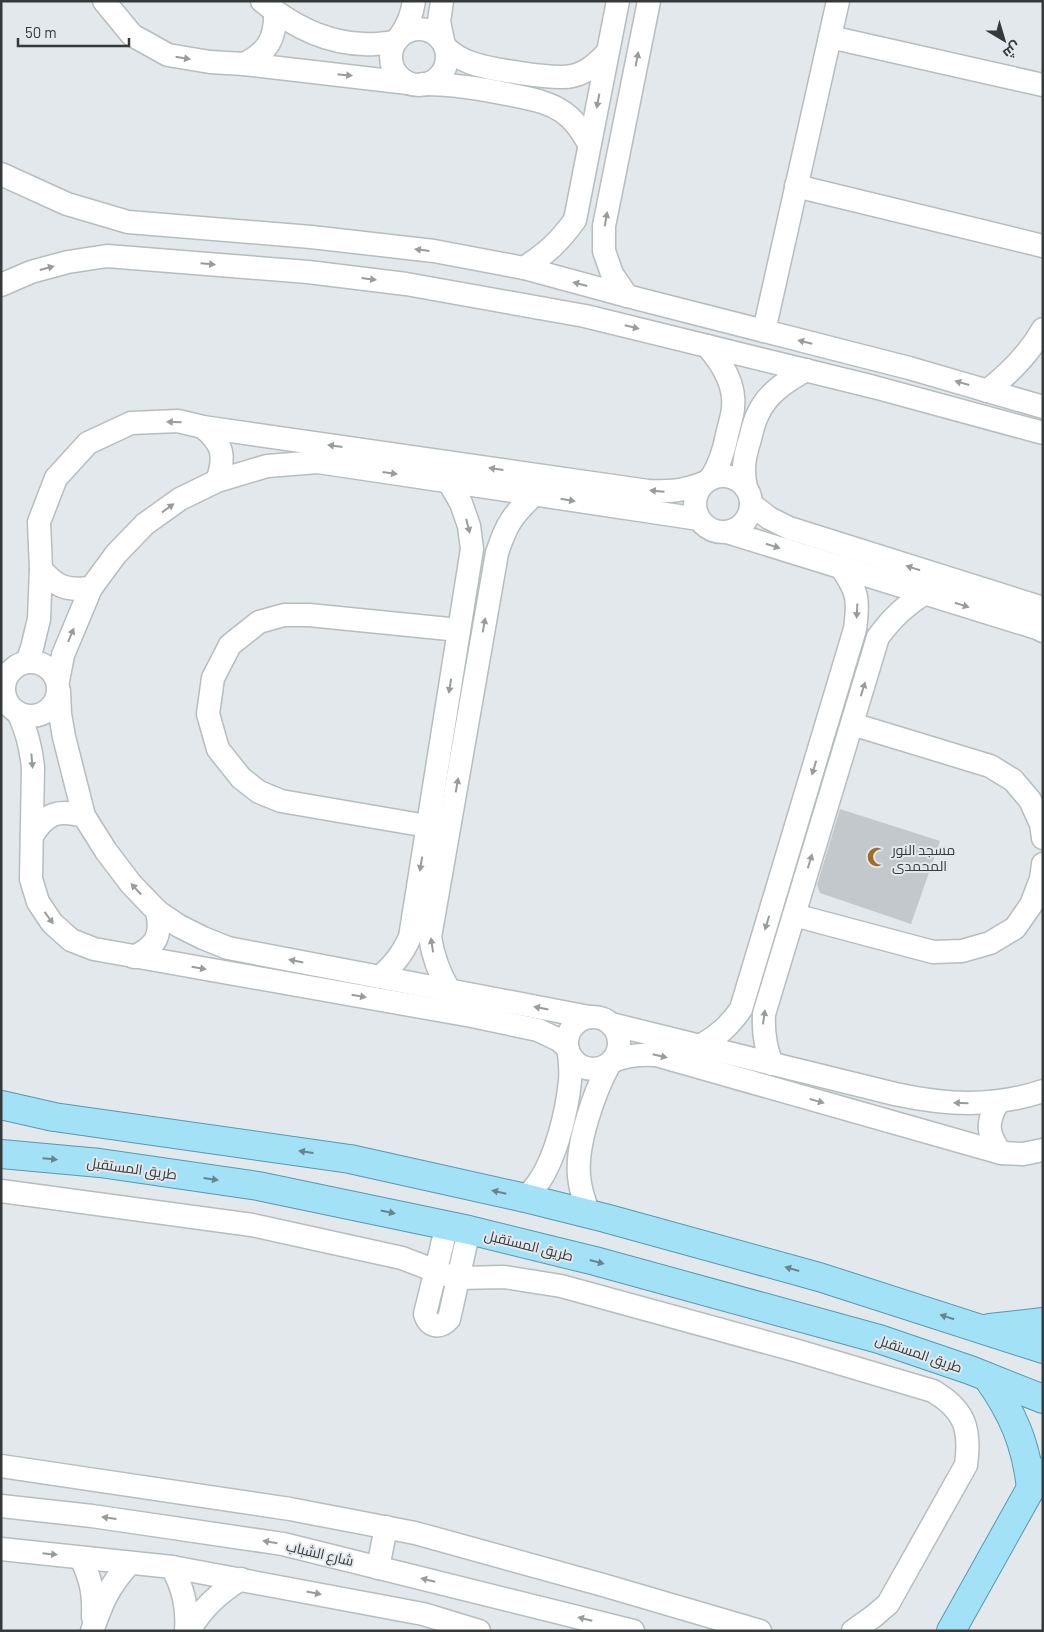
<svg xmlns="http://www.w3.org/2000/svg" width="1044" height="1632" font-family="Barlow,Cairo,sans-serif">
	<rect width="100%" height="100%" fill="#e2e8eb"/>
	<polygon fill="#c2c8cb" points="840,809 940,841 911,924 820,893 817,885"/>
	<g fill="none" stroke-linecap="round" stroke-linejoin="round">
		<defs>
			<g id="minor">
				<polyline points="104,1 132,35 168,55 210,62 244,64 408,83"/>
				<path d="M262,1C291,25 325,43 364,44C374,45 385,43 395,42"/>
				<polyline points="442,1 439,21 443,41"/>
				<circle cx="419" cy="57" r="28"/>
				<path d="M400,36C408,25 412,15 414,1"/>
				<polyline points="830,37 1043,85"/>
				<path d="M446,48C453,54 460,59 469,62C486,69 555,80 572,76C587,73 597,63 607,53"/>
				<path d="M244,64C268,52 276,38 275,12"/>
				<path d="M423,84C454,84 482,89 512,95C530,99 547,101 563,112C575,120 582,132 589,144"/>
				<polyline points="1,174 67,204 128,222 311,237 434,251 524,268 627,296 909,368 1043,407"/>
				<polyline points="796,186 1043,246"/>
				<path d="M524,268C547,253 559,242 575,220L618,1"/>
				<polyline points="1,285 31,272 68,262 107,256 308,272 406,284 585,316 874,387 1043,433"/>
				<polyline points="627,296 612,274 604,251 604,226 649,1"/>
				<polyline points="764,331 838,1"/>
				<path d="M707,346C722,363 736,384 733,409C732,417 729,426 727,435C724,451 720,464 711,478"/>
				<path d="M987,391C1010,373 1029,354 1043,329"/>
				<path d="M203,427C223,444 226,456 217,481"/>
				<circle cx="723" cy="504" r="28"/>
				<path d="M746,488C742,469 744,458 750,439C752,431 754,421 758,414C767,393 787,381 806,370"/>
				<polyline points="751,504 769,518 789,528 1043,608"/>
				<polyline points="727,532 1037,628 1043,631"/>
				<path d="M41,569C56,587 67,591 91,588"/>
				<circle cx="31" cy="689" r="27"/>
				<path d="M27,662L32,648L39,619L41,569L39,522L56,478L88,443L131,423L178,421L203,427L648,491C670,492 683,491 704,483"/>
				<polyline points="58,681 63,655 91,588 116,554 145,524 180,499 217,481 267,466 318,462 699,519"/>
				<polyline points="59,691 60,714 64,737 84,816 106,851 131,884 157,911 179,926 203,938 228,948 589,1017"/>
				<path d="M19,714C27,732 31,748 33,767L31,879L38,902L52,923L71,940L94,949L472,1016L538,1030L559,1040L567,1047"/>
				<polyline points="852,724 990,766 1013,780 1030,800 1041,824 1043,838"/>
				<polyline points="427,826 281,801 259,792 241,778 218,749 208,714 213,678 230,645 259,622 284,615 309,615 459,630"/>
				<path d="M32,836C46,813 58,809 84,816"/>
				<polyline points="794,915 933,952 962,951 990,943 1015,928 1031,905 1041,879 1043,864"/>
				<path d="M134,957C157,946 162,935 157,911"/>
				<path d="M380,977C394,964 402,955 410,937L472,549L469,526L461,503L449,482"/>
				<path d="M449,990C439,973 433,957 430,937L497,553C506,525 513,514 534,495"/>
				<circle cx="593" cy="1043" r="26"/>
				<path d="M611,1024L895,1094C946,1105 992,1108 1043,1091"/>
				<path d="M700,1046C719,1035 729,1026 741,1009L855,629C859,599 858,592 841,567"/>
				<path d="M613,1061C628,1055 640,1054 656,1055L1001,1153L1023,1154L1043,1150"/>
				<path d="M772,1064C765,1047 763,1032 764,1014L878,637C893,617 905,606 925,593"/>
				<path d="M998,1102C986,1123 987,1134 1001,1153"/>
				<path d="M1,1191L252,1225L402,1258L446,1275L459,1278L504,1277L561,1286L798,1351L933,1391C965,1410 971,1429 966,1465L888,1604L874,1616L853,1631"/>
				<path d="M525,1198C529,1193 534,1189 538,1183C556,1158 567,1111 570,1081C571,1072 570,1062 569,1053"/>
				<path d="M589,1214C584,1201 580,1189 579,1176C576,1144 594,1093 609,1065"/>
				<path d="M447,1225L425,1314C429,1327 440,1329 449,1319L469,1230"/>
				<polyline points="1,1466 290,1509 415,1533 603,1585 760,1631"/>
				<polyline points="1,1506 92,1516 283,1544 633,1631"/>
				<polyline points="1,1549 172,1567 423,1614 479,1631"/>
				<path d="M81,1558C91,1580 94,1592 93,1617"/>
				<path d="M172,1567C183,1588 188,1607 186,1631"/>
				<polyline points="378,1568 386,1527"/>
				<path d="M92,1631C103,1601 108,1587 130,1563"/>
				<path d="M189,1631C202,1608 219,1593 241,1579"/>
			</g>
			<g id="major">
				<polyline points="1,1105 54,1117 350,1159 525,1198 605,1218 819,1277 1043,1349"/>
				<polyline points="1,1154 100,1163 258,1186 469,1230 595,1261 879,1339 970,1370 1043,1399"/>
				<polyline points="990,1328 1043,1322"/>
				<path d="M987,1377C1013,1413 1026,1444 1031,1488"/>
				<polyline points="951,1631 1031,1488 1043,1472"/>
			</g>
		</defs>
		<use href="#minor" stroke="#b6bdbf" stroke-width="25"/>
		<use href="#major" stroke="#5599b0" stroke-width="30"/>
		<use href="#minor" stroke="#fff" stroke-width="22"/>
		<use href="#major" stroke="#a3e1f6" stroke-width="28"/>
	</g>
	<defs><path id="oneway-solid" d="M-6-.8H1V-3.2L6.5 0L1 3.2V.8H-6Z" transform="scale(1.25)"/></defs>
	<g fill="#9a9c9c">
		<use href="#oneway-solid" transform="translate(183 58) rotate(9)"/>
		<use href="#oneway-solid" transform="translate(637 59) rotate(-79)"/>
		<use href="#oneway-solid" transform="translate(345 75) rotate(6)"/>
		<use href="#oneway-solid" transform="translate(598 101) rotate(101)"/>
		<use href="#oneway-solid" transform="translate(606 219) rotate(-80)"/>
		<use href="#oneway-solid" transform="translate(422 250) rotate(-173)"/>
		<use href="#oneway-solid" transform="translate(208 264) rotate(5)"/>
		<use href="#oneway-solid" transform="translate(47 268) rotate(-15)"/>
		<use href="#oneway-solid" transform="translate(369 279) rotate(7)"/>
		<use href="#oneway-solid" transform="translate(580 284) rotate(-165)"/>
		<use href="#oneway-solid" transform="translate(632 327) rotate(14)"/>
		<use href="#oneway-solid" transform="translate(805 342) rotate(-166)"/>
		<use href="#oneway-solid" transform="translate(962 383) rotate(-164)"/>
		<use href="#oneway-solid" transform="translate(174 422) rotate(-178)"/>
		<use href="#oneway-solid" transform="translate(335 446) rotate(-172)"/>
		<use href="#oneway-solid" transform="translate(496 469) rotate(-172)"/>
		<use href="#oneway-solid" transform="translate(390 473) rotate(8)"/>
		<use href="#oneway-solid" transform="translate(657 491) rotate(-175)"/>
		<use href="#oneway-solid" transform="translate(568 500) rotate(9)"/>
		<use href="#oneway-solid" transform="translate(168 508) rotate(-36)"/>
		<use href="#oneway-solid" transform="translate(468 526) rotate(76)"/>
		<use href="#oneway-solid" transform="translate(773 546) rotate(17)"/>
		<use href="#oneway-solid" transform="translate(913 568) rotate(-162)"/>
		<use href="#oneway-solid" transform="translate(962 605) rotate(17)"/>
		<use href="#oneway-solid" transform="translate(857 611) rotate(93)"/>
		<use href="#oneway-solid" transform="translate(484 625) rotate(-80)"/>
		<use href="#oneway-solid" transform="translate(71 635) rotate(-67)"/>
		<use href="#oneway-solid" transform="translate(450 686) rotate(99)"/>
		<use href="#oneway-solid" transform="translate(863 689) rotate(-73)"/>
		<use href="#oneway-solid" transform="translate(32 761) rotate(85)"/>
		<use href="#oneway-solid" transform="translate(814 768) rotate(107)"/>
		<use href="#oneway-solid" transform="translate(457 785) rotate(-80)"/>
		<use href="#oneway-solid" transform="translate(810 861) rotate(-73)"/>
		<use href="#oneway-solid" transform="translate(421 864) rotate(99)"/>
		<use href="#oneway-solid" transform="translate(136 889) rotate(-133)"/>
		<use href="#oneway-solid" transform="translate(49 918) rotate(54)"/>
		<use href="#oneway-solid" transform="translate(767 923) rotate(107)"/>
		<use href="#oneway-solid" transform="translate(432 945) rotate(-99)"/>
		<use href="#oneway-solid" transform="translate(296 961) rotate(-169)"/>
		<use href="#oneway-solid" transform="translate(199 968) rotate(10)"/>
		<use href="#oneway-solid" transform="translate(359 996) rotate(10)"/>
		<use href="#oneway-solid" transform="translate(541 1008) rotate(-169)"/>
		<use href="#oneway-solid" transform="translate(764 1017) rotate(-82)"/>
		<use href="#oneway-solid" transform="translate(660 1056) rotate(13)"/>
		<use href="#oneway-solid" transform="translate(817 1101) rotate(16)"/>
		<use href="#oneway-solid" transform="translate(961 1103) rotate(-178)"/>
		<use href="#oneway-solid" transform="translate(109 1518) rotate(-172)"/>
		<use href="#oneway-solid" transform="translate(270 1542) rotate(-171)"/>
		<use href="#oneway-solid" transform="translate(50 1554) rotate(6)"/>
		<use href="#oneway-solid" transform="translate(428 1580) rotate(-166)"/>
		<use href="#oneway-solid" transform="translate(314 1593) rotate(11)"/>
		<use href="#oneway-solid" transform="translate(585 1619) rotate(-166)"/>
	</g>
	<g fill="#67858f">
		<use href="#oneway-solid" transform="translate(306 1152) rotate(-172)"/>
		<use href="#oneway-solid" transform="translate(50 1159) rotate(5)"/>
		<use href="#oneway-solid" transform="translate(211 1179) rotate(8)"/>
		<use href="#oneway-solid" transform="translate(499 1192) rotate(-167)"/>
		<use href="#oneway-solid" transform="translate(388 1212) rotate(12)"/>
		<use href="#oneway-solid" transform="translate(597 1262) rotate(15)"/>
		<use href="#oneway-solid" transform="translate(792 1269) rotate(-164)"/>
		<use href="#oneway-solid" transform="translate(947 1317) rotate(-162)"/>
	</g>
	<defs>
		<symbol id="mosque-bare" viewBox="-9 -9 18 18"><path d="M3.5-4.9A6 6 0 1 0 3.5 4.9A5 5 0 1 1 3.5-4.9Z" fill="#9f6d23" stroke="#e2e8eb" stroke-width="2.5" paint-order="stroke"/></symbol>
	</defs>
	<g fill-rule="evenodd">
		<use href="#mosque-bare" x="863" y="843" width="28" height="28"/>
	</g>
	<g text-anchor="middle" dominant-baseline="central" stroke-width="4" stroke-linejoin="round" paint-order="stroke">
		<g font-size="14" fill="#36393a" stroke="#e2e8eb" text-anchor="start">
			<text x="892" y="849">مسجد النور<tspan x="892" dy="16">المحمدى</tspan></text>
		</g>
		<g font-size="14" fill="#36393a" stroke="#e2e8eb">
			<text transform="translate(132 1168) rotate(8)">طريق المستقبل</text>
			<text transform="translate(529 1245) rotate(14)">طريق المستقبل</text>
			<text transform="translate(919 1353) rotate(19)">طريق المستقبل</text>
			<text transform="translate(320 1553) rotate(13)">شارع الشباب</text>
		</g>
	</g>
	<rect width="1044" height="1632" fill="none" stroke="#36393a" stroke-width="5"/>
	<g transform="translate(1004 40) rotate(142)" stroke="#e2e8eb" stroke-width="4" paint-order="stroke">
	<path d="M0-4L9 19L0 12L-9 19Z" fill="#36393a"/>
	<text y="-8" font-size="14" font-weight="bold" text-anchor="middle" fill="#36393a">ش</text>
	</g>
	<path d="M18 38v8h111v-8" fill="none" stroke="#36393a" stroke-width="2.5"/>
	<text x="25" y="38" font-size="15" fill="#36393a" stroke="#e2e8eb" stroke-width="4" paint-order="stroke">50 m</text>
</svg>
